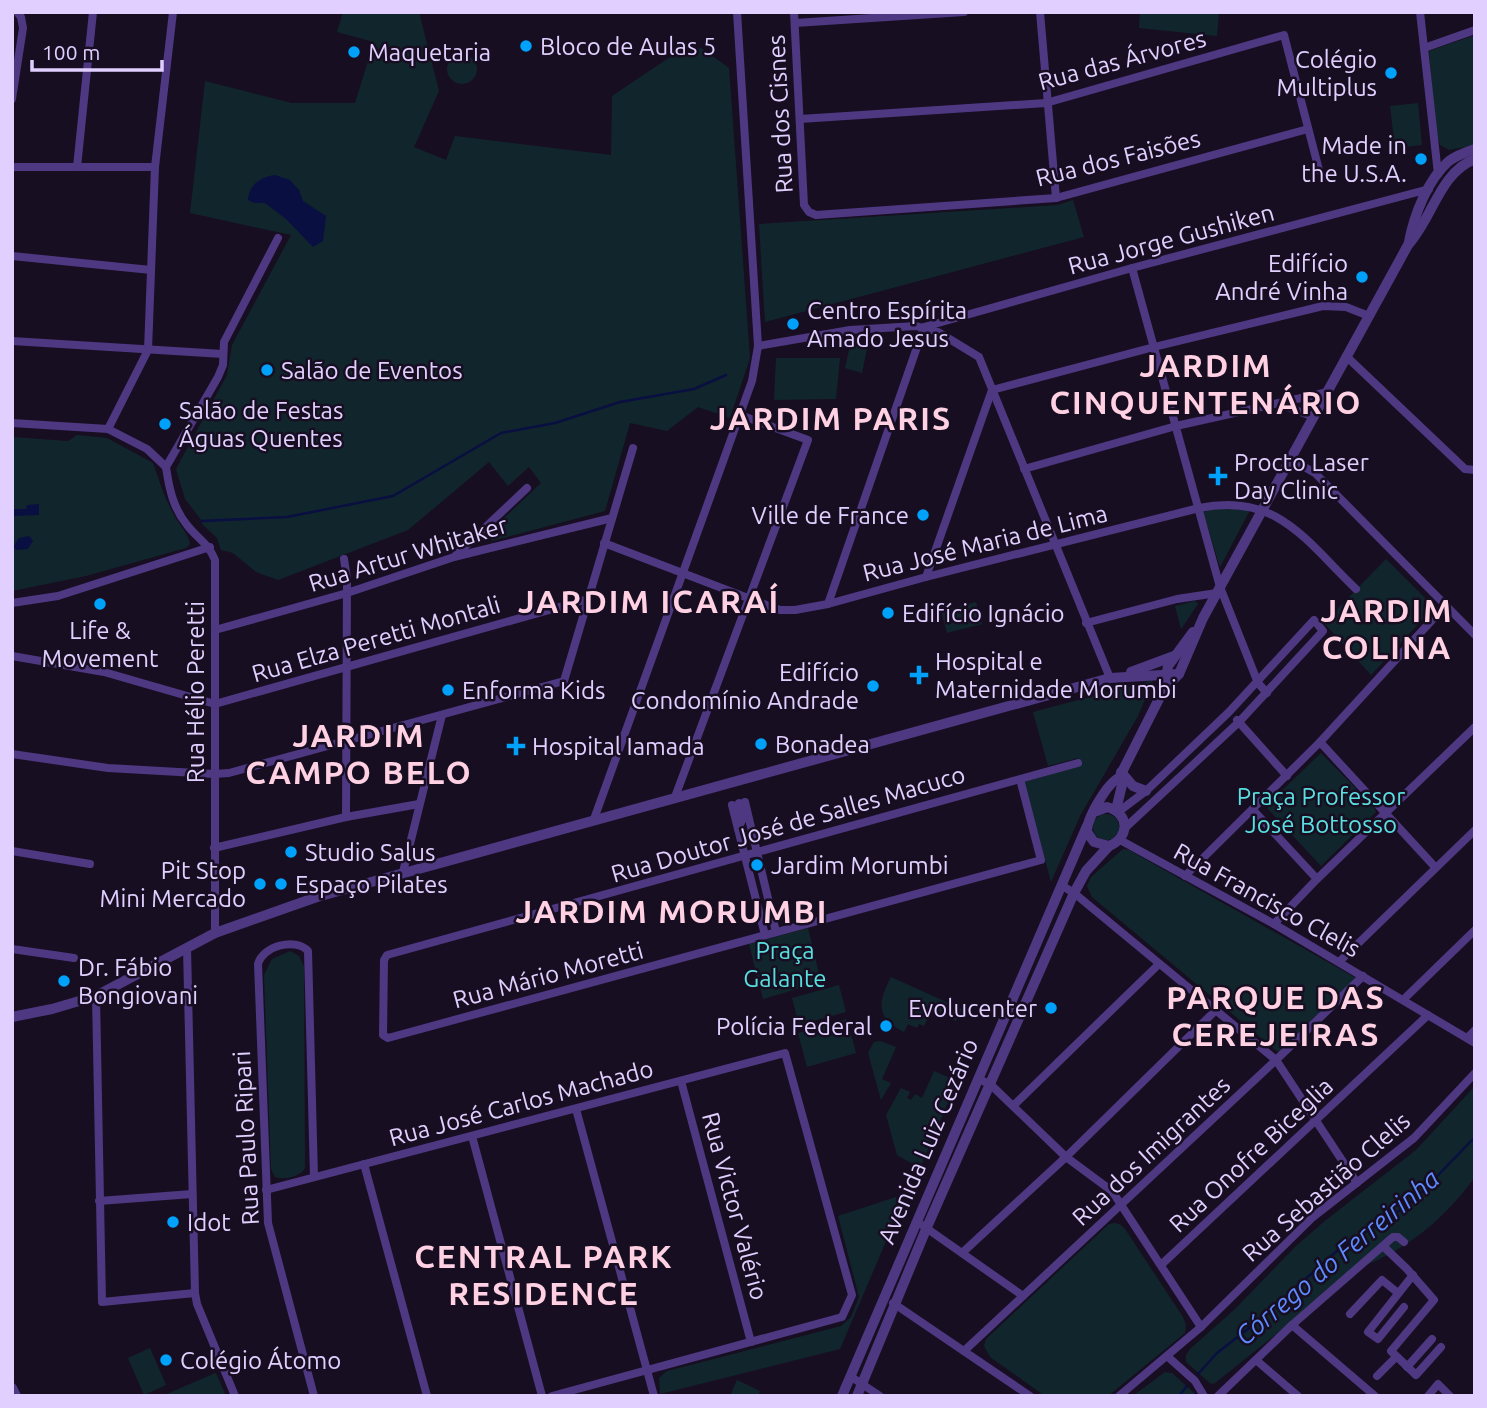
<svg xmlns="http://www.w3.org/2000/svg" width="1487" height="1408" font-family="Ubuntu,sans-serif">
	<rect width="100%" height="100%" fill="#170e22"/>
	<g fill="#11262c">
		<polygon points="343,12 419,12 439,91 414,147 446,160 455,136 611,155 612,96 679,51 701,48 729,68 750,358 730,418 698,407 667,431 630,423 605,511 492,541 487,534 541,483 529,467 508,486 489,462 408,530 278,580 256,572 233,553 221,550 217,538 202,524 202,521 185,499 176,469 227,375 232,345 291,235 190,213 205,81 292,103 355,103 374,42 337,32"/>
		<polygon points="1140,12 1219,12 1217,36 1139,28"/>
		<polygon points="1475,35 1475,145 1449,150 1440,145 1435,127 1429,51"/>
		<circle cx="462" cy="69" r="15"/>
		<polygon points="1418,103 1422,145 1395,148 1390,106"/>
		<polygon points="1073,200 1084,237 765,322 759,224 1058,205"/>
		<polygon points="851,341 868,344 862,373 845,368"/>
		<polygon points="776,358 840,358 836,399 774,400"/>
		<path d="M77,435L107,438L153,463C159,481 165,499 174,515C179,525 189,534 190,544L186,548L86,576L12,591V437L68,441Z"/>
		<polygon points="1219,508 1250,510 1220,567 1203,512"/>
		<polygon points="1386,559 1434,607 1371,675 1324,623"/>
		<polygon points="1195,601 1198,604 1181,629 1175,606"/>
		<polygon points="976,602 982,624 947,633 941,611"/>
		<polygon points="1153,680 1138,716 1080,816 1051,882 1024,782 1080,766 1078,758 1048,766 1033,712"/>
		<polygon points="1321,753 1373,806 1376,812 1321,866 1267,808 1268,804"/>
		<circle cx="1106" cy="827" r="13"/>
		<polygon points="1123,849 1129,850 1356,978 1278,1052 1092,897 1087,886 1091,877"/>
		<polygon points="808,928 821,982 763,999 749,944"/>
		<path d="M290,951L299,956L304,966L305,1168C300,1177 284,1180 275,1177L271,1169L264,975L272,959Z"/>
		<path d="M891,977L962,1009L956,1021L944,1015L945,1012L942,1011L940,1013L932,1009L924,1026L919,1024L917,1028L908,1024L904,1032C875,1018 878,1002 891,977Z"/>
		<polygon points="839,985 846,1012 799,1025 792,998"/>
		<polygon points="847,1019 856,1053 807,1067 798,1033"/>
		<polygon points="881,1041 896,1047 882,1079 891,1083 881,1100 868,1053 874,1042"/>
		<polygon points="934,1071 957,1081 920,1168 897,1155 886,1115 901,1088 910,1092 907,1098 911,1100 915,1094 922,1098"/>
		<path d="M1475,1086V1177C1445,1218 1408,1250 1360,1267L1215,1383L1211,1384L1186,1362V1355L1190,1349L1235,1309L1296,1246L1326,1220L1416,1150Z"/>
		<polygon points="896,1197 899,1211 840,1349 660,1394 659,1378 667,1371 841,1326 851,1317 859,1297 838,1216"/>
		<polygon points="1114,1223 1120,1224 1125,1229 1183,1317 1186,1325 1185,1333 1108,1396 1045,1396 990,1357 984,1346 986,1339 1109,1224"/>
		<polygon points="150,1348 166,1385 144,1395 128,1358"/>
		<polygon points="1165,1372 1172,1373 1194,1393 1194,1396 1133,1396"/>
		<polygon points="216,1373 226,1396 162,1396 213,1374"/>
		<polygon points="737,1380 760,1391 758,1396 730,1396"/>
	</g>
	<g fill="#090f40">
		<path d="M275,175L290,180L299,190L303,201L326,216L323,241L313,247L286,219L265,203H254L248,200C249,185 260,177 275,175Z"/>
		<polygon points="39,504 39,515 14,516 12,529 12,509 26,509 27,505"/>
		<polygon points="29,536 33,541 28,549 17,550 13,547 19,538"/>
	</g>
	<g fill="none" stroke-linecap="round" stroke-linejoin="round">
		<g stroke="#090f40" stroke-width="2.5">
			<polyline points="202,521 287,517 393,496 501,433 555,423 620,402 694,389 726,375"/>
			<polyline points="1198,1374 1217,1353 1262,1318 1338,1250 1399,1211 1416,1198 1475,1137"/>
			<polyline points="1179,1396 1187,1386"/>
		</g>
		<g stroke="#4e3882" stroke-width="8">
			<polyline points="794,12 804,205 809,212 816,215 1056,198 1308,129"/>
			<polyline points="1040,12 1056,198"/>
			<polyline points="1420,12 1438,174"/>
			<polyline points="795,23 964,12"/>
			<polyline points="1424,48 1475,30"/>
			<polyline points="12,99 23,28 21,17 17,12"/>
			<polyline points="800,119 1046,103 1284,35 1319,170"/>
			<polyline points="12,167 155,167"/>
			<polyline points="77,167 93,12"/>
			<polyline points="12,256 151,270"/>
			<polyline points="1132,268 1220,587 1258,683 1267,693"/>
			<polyline points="12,341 223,354"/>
			<polyline points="758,346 850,330 916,326 938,332 979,357 1110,678"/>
			<polyline points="1347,357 1465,469 1475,470"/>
			<polyline points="1279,404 1314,417"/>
			<polyline points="12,423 108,429 147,449 166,467"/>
			<polyline points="108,429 148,350 155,167 173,12"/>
			<polyline points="1290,459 1315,473 1475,635"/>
			<path d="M166,467C169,488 173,508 187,525C197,538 209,544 215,560V933"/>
			<polyline points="166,467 218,377 223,365 224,342 278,238"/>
			<polyline points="1024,469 1176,426 1328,392"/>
			<path d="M604,543L761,603L780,610H795L828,604L926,577L1199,508C1277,492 1305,540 1356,589"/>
			<polyline points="456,555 527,488"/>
			<polyline points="344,559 347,579 346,817"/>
			<polyline points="926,577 992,390 1154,347 1323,306 1346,307 1369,316"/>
			<polyline points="12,603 58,596 210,547"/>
			<polyline points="828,604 924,327 1132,268 1429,189"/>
			<polyline points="1086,623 1177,599 1217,593"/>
			<polyline points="215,630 347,593 454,557 612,518"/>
			<polyline points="12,656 104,672 215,704 588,599"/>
			<polyline points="1237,720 1287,776"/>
			<polyline points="1320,742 1435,867"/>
			<polyline points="12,754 108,768 214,774 229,773 564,681 633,448"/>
			<polyline points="1020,779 1041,860 388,1038 383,1035 384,960 387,955 1020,779 1078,763"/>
			<polyline points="675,797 808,440 740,415"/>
			<polyline points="745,802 776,932"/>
			<polyline points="739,803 743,818 738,829 765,935"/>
			<polyline points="732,805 738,829"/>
			<polyline points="1253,810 1317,879"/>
			<polyline points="1118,812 1146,791 1229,712 1314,620 1323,631 1239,722 1125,828"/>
			<polyline points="594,819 752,381 758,346 737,12"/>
			<polyline points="1120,840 1274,924 1475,1043"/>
			<polyline points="214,848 346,817 419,804"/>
			<polyline points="12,851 90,864"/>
			<polyline points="403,872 442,715"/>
			<polyline points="1185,876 1320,742 1445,606"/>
			<polyline points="1061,885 1074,893 1276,1060 1357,1183"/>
			<polyline points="1274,924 1317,879 1475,727"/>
			<polyline points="187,948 195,1293 197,1304 235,1396"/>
			<polyline points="12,949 74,958"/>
			<polyline points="1339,962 1475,830"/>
			<polyline points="96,996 102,1302 195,1293"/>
			<polyline points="1404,999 1475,930"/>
			<polyline points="1467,1038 1475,1030"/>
			<polyline points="978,1079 990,1084 1066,1157 1112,1191 1201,1327"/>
			<polyline points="681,1081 751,1342"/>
			<polyline points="1013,1106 1159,964"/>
			<polyline points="576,1109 654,1396"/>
			<polyline points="472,1136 542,1396"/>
			<polyline points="364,1164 427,1396"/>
			<path d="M314,1177L308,951C295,937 263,946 258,964L268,1223L314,1396"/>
			<polyline points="266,1190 785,1053 852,1295 842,1317 552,1396"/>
			<polyline points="99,1201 192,1194"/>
			<polyline points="922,1225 1023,1296"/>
			<polyline points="1383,1246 1407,1269 1434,1300 1391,1351 1416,1375 1441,1347"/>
			<polyline points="962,1253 1066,1157 1216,1010"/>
			<polyline points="1161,1265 1428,1015"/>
			<polyline points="893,1303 1030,1396"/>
			<polyline points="1404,1307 1378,1339 1368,1332 1413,1275"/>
			<polyline points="1350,1314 1382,1280 1398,1293"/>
			<polyline points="1292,1325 1375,1396"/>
			<polyline points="964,1351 1276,1060 1363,976"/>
			<polyline points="1167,1356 1195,1381 1204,1396"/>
			<polyline points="1256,1360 1298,1396"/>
			<polyline points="1407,1367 1432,1339"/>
			<polyline points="850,1376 880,1396"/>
			<polyline points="1377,1376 1396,1357"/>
			<polyline points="1119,1396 1201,1327 1313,1217 1414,1138 1475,1073"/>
			<polyline points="1218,1396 1292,1325 1393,1237 1398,1237 1404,1242"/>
			<polyline points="1428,1396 1438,1384 1450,1396"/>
		</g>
		<g stroke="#4e3882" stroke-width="10">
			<path d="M1409,242C1414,215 1428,179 1449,161C1457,155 1466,152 1475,149"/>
			<polyline points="1131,672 1174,656"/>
			<path d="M1164,689L1179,674L1203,618L1408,245C1433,218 1439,173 1475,159"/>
			<polyline points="1121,772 1133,786 1146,791"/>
			<polyline points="1116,810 1122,785 1119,778"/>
			<path d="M1094,812L1107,807C1130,813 1130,838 1109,846L1094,842L1087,832C1086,820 1107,783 1119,778L1164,689L1168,666L1193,632"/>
			<polyline points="12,1017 52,1009 96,996 215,933 317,897 1110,678 1179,674"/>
			<polyline points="12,1388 16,1396"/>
			<polyline points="842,1396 1087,826"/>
			<polyline points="857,1396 927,1227 1074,893 1086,871 1109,846"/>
		</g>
	</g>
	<g fill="#00a1fa" stroke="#170e22" stroke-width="2.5">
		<circle cx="526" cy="46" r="7"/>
		<circle cx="354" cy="52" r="7"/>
		<circle cx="1391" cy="73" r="7"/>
		<circle cx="1421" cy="159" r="7"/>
		<circle cx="1362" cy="277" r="7"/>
		<circle cx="793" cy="324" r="7"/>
		<circle cx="267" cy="370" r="7"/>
		<circle cx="165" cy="424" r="7"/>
		<path d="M1214.5 465.5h7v7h7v7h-7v7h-7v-7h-7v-7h7z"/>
		<circle cx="923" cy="515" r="7"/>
		<circle cx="100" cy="604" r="7"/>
		<circle cx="888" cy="613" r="7"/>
		<path d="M915.5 664.5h7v7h7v7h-7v7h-7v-7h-7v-7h7z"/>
		<circle cx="873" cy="686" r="7"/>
		<circle cx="448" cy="690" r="7"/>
		<circle cx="761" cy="744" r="7"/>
		<path d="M512.5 735.5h7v7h7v7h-7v7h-7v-7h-7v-7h7z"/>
		<circle cx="291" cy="852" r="7"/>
		<circle cx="757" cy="865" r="7"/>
		<circle cx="260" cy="884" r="7"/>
		<circle cx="281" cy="884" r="7"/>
		<circle cx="64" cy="981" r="7"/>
		<circle cx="1051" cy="1008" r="7"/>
		<circle cx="886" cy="1026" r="7"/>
		<circle cx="173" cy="1222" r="7"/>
		<circle cx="166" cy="1360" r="7"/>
	</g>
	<g text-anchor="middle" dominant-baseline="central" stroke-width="5" stroke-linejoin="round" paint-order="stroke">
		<g font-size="24" fill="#e1cfff" stroke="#170e22" text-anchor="start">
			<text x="540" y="46">Bloco de Aulas 5</text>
			<text x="368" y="52">Maquetaria</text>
			<text x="1377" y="59" text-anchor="end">Colégio<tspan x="1377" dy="28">Multiplus</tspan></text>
			<text x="1407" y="145" text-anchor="end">Made in<tspan x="1407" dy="28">the U.S.A.</tspan></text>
			<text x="1348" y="263" text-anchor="end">Edifício<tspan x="1348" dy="28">André Vinha</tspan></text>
			<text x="807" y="310">Centro Espírita<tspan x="807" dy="28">Amado Jesus</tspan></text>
			<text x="281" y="370">Salão de Eventos</text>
			<text x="179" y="410">Salão de Festas<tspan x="179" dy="28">Águas Quentes</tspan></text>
			<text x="1234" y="462">Procto Laser<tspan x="1234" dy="28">Day Clinic</tspan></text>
			<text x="909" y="515" text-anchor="end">Ville de France</text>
			<text x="902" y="613">Edifício Ignácio</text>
			<text x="100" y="630" text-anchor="middle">Life &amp;<tspan x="100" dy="28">Movement</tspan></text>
			<text x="935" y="661">Hospital e<tspan x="935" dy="28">Maternidade Morumbi</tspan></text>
			<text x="859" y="672" text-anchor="end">Edifício<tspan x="859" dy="28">Condomínio Andrade</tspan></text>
			<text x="462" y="690">Enforma Kids</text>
			<text x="775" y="744">Bonadea</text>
			<text x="532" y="746">Hospital Iamada</text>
			<text x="305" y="852">Studio Salus</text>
			<text x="771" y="865">Jardim Morumbi</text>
			<text x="246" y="870" text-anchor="end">Pit Stop<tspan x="246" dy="28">Mini Mercado</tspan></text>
			<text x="295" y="884">Espaço Pilates</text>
			<text x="78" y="967">Dr. Fábio<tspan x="78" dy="28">Bongiovani</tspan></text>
			<text x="1037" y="1008" text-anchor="end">Evolucenter</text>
			<text x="872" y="1026" text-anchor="end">Polícia Federal</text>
			<text x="187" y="1222">Idot</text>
			<text x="180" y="1360">Colégio Átomo</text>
		</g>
		<g font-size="24" fill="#e1cfff" stroke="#170e22">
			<text transform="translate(1122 60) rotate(-15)">Rua das Árvores</text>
			<text transform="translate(780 114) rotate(-93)">Rua dos Cisnes</text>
			<text transform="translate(1118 158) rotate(-14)">Rua dos Faisões</text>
			<text transform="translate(1171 239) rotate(-15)">Rua Jorge Gushiken</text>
			<text transform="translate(985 543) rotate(-14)">Rua José Maria de Lima</text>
			<text transform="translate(408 554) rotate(-17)">Rua Artur Whitaker</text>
			<text transform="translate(376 639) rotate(-16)">Rua Elza Peretti Montali</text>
			<text transform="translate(195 692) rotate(-90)">Rua Hélio Peretti</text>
			<text transform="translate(788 824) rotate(-16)">Rua Doutor José de Salles Macuco</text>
			<text transform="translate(1267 900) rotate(29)">Rua Francisco Clelis</text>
			<text transform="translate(548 975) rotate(-15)">Rua Mário Moretti</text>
			<text transform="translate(521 1103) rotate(-15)">Rua José Carlos Machado</text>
			<text transform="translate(246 1138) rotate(-93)">Rua Paulo Ripari</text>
			<text transform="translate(928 1141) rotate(-67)">Avenida Luiz Cezário</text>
			<text transform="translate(1151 1151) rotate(-43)">Rua dos Imigrantes</text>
			<text transform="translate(1251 1155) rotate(-43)">Rua Onofre Biceglia</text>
			<text transform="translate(1326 1187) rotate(-41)">Rua Sebastião Clelis</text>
			<text transform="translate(735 1206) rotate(75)">Rua Victor Valério</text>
		</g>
		<g font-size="24" fill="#5adfe0" stroke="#170e22">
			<text x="1321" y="796">Praça Professor<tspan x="1321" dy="28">José Bottosso</tspan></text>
			<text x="785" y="950">Praça<tspan x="785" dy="28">Galante</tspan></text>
		</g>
		<g font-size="26" font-style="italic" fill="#5d8aff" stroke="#170e22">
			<text transform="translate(1337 1257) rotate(-40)">Córrego do Ferreirinha</text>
		</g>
		<g font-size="32" font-weight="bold" letter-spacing="2" fill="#ffd1e2" stroke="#170e22">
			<text x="1206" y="365">JARDIM<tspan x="1206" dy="37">CINQUENTENÁRIO</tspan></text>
			<text x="831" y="418">JARDIM PARIS</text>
			<text x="649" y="601">JARDIM ICARAÍ</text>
			<text x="1387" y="610">JARDIM<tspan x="1387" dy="37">COLINA</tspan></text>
			<text x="359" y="735">JARDIM<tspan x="359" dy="37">CAMPO BELO</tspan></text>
			<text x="672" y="911">JARDIM MORUMBI</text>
			<text x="1276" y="997">PARQUE DAS<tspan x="1276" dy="37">CEREJEIRAS</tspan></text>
			<text x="544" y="1256">CENTRAL PARK<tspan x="544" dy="37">RESIDENCE</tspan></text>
		</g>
	</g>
	<rect width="1487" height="1408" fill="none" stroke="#e1cfff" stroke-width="28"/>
	<path d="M32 60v10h130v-10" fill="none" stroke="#e1cfff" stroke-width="3.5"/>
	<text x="42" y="60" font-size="21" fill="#e1cfff" stroke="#170e22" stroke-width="5" paint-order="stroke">100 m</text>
</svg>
